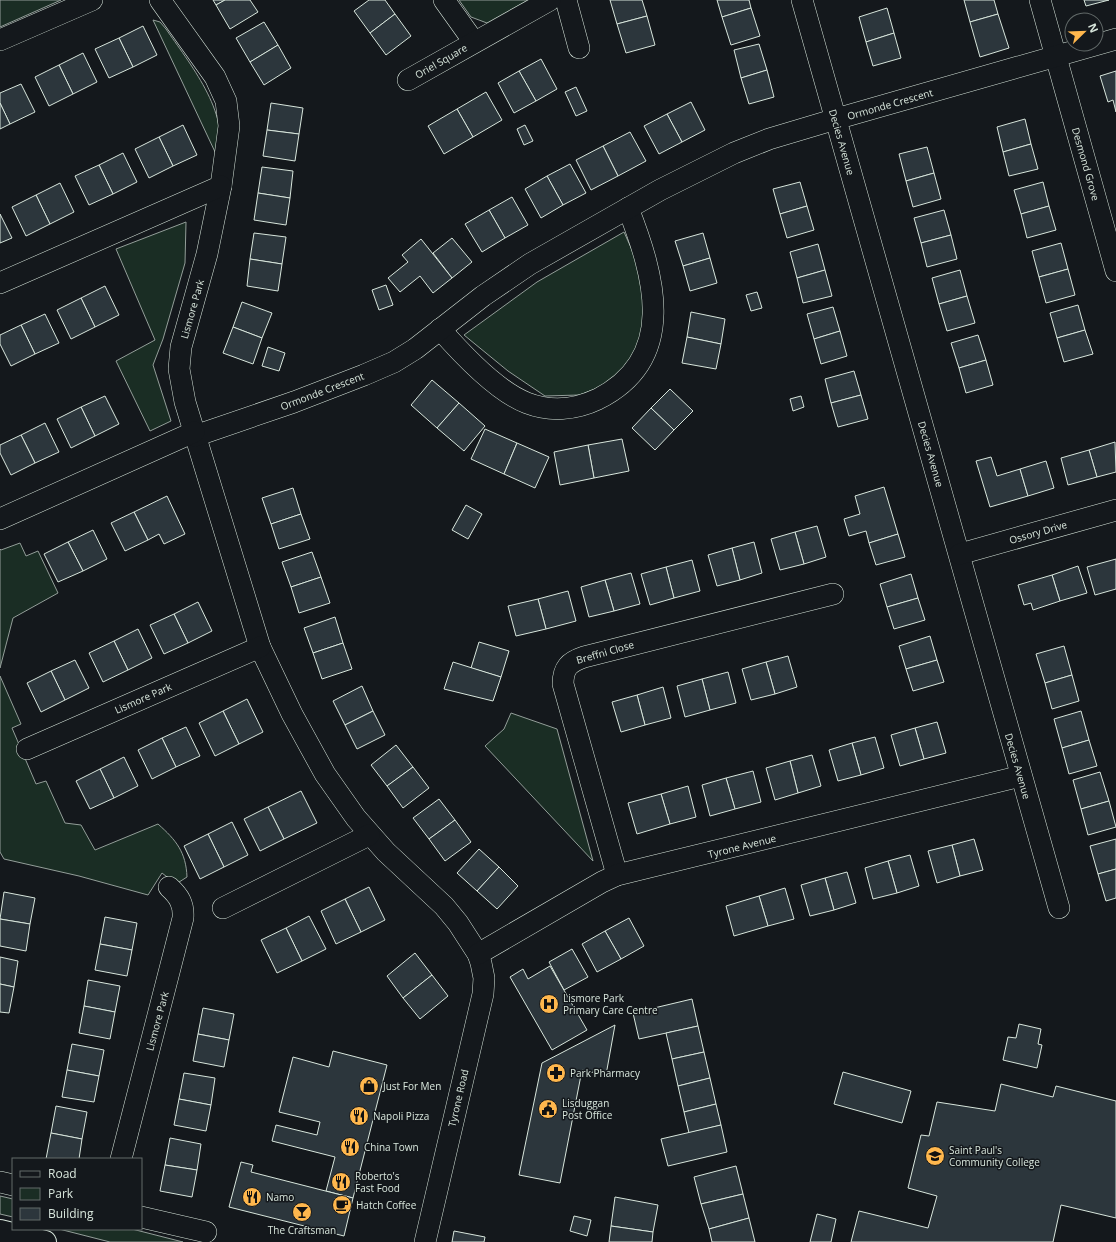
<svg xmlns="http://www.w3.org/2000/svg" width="1116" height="1242" font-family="'Open Sans',sans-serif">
	<rect width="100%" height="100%" fill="#14181c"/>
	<g fill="#1a2d24" stroke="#939e99">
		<polygon points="0,0 61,0 0,27"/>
		<polygon points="459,0 528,0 487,23 471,17"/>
		<path d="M153,20L160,22L166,29C187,60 233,116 216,154Z"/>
		<polygon points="186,222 185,263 163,339 153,365 171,421 150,431 116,361 155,340 116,249"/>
		<polygon points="624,232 636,259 644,289 644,327 637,355 609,384 579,395 545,396 508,371 464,335 537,282"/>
		<polygon points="20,543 26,556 38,551 58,593 13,618 0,668 0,549 1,550"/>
		<path d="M0,676L21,724L12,728L36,784L46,781L65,823L81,825L95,850L158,824C176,840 186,852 187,877L176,884L162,873L148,895L79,876L4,859L0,852Z"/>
		<polygon points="511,713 557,729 593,861 485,746 504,729"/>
		<polygon points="0,1196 13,1199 13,1217 0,1214"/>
		<polygon points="59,1229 132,1229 183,1242 110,1242"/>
	</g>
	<g fill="#2c363c" stroke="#d8e6dc">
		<polygon points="213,0 225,0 216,5"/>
		<polygon points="225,0 250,0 258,12 230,29 216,5"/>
		<polygon points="369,0 385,0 395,14 370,33 354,11"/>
		<polygon points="610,0 642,0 647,16 617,24"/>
		<polygon points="717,0 749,0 751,8 722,17"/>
		<polygon points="964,0 994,0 998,14 970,22"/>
		<polygon points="1084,0 1109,0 1086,6"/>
		<polygon points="751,8 760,36 731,45 722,17"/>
		<polygon points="887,8 894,33 866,42 859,17"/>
		<polygon points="395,14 411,36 386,55 370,33"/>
		<polygon points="998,14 1009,48 980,57 970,22"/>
		<polygon points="647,16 655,45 626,53 617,24"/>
		<polygon points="264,22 278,45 250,62 236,38"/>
		<polygon points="143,26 157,55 133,67 119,38"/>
		<polygon points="894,33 901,58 873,66 866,42"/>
		<polygon points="119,38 133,67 109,78 95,49"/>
		<polygon points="759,44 767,70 741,78 734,50"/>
		<polygon points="278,45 291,68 264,85 250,62"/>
		<polygon points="83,53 97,82 73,94 59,65"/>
		<polygon points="541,59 557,89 536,101 519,71"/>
		<polygon points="59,65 73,94 49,106 35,77"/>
		<polygon points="767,70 774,97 749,104 741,78"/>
		<polygon points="519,71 536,101 514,113 498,83"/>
		<polygon points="1116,71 1116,112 1113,100 1108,102 1100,76"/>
		<polygon points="21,84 35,112 10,124 0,103 0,93"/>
		<polygon points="576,87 587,111 576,116 565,92"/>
		<polygon points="486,92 502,120 473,137 457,109"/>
		<polygon points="691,102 705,130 682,142 667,114"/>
		<polygon points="0,103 10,124 0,129"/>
		<polygon points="271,103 303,108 299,134 267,130"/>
		<polygon points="457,109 473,137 444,154 428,126"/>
		<polygon points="667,114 682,142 659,154 644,126"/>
		<polygon points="1025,119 1031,144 1003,152 997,127"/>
		<polygon points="183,125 197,155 173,166 159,137"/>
		<polygon points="525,125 533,141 524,145 517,129"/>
		<polygon points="267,130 299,134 295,161 263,156"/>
		<polygon points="630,132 646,161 618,176 603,146"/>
		<polygon points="159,137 173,166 149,178 135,149"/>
		<polygon points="1031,144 1038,169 1009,176 1003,152"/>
		<polygon points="603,146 618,176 591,190 576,160"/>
		<polygon points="927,147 934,173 906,181 899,154"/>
		<polygon points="123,153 137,182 113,194 99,165"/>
		<polygon points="570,164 586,193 563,205 547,176"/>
		<polygon points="99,165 113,194 89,205 75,176"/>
		<polygon points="262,167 293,171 290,198 258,193"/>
		<polygon points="934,173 941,199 913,207 906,181"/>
		<polygon points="547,176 563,205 541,218 525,189"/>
		<polygon points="800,182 807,206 780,214 773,189"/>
		<polygon points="1043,182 1049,206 1021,214 1014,190"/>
		<polygon points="60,183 74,212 50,224 36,195"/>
		<polygon points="258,193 290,198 286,225 254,220"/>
		<polygon points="36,195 50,224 26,236 12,207"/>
		<polygon points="512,197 528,225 505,238 489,210"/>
		<polygon points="807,206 814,230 787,238 780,214"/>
		<polygon points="1049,206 1056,230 1027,238 1021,214"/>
		<polygon points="489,210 505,238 482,252 465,224"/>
		<polygon points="944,210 951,235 921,243 914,218"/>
		<polygon points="0,214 12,238 0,243"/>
		<polygon points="254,233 286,237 282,264 250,259"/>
		<polygon points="703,233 710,258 683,266 675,241"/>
		<polygon points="951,235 957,259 927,267 921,243"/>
		<polygon points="452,238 472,262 452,278 433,253"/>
		<polygon points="421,239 452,278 433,293 420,276 400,292 388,278 408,262 402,255"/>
		<polygon points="1061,243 1068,269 1039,277 1032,251"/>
		<polygon points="818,244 825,270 797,278 790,252"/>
		<polygon points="710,258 717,283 690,291 683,266"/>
		<polygon points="250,259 282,264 278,291 247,286"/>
		<polygon points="1068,269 1075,295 1046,303 1039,277"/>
		<polygon points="825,270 832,296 803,303 797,278"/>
		<polygon points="960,270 967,296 939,304 932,278"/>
		<polygon points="386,285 393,305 379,310 372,290"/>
		<polygon points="105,286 119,315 95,327 81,298"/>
		<polygon points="757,292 762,308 751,311 746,295"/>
		<polygon points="967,296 975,323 947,331 939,304"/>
		<polygon points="81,298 95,327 71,339 57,310"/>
		<polygon points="242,302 272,313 262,338 233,327"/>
		<polygon points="1078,305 1085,330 1057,338 1050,313"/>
		<polygon points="833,307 840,331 814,339 807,314"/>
		<polygon points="691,312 725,319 721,344 687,337"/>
		<polygon points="45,314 59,343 35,354 21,325"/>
		<polygon points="21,325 35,354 11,366 0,344 0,335"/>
		<polygon points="233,327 262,338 253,364 223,353"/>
		<polygon points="1085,330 1093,354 1064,362 1057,338"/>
		<polygon points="840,331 847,356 821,364 814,339"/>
		<polygon points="978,335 986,360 959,368 951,343"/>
		<polygon points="687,337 721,344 716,369 682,363"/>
		<polygon points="268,347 285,353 279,371 262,366"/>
		<polygon points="986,360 993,385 966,393 959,368"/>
		<polygon points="854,371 861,395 831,403 825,379"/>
		<polygon points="432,380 459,403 437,428 411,405"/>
		<polygon points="670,389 693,411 674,430 651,408"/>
		<polygon points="861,395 868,419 838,427 831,403"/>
		<polygon points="105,396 119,424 95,436 81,407"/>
		<polygon points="801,396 804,407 793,411 790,399"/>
		<polygon points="459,403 485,426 464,451 437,428"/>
		<polygon points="81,407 95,436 71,448 57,419"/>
		<polygon points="651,408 674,430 655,450 632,428"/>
		<polygon points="45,423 59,452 35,463 21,435"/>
		<polygon points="485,429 517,443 504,474 471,459"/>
		<polygon points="21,435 35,463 11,475 0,453 0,445"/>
		<polygon points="622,439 629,471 594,478 588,445"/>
		<polygon points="1115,442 1116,472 1097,477 1089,450"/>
		<polygon points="517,443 549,457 535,488 504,474"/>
		<polygon points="588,445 594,478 560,485 554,452"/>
		<polygon points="1089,450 1097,477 1068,485 1061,458"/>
		<polygon points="991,457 997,476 1020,469 1028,496 990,507 976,461"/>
		<polygon points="1046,461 1054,488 1028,496 1020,469"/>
		<polygon points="884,487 898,534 869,543 866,531 849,536 844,519 860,514 855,496"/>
		<polygon points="293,488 301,514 271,524 262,498"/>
		<polygon points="167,496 185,534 164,544 159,534 148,540 134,512"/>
		<polygon points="466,505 482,514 468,539 452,530"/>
		<polygon points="134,512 148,540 125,551 111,523"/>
		<polygon points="301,514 310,539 279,549 271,524"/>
		<polygon points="817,526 826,557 804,564 795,532"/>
		<polygon points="93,530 107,559 83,571 68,542"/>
		<polygon points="795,532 804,564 780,570 771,539"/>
		<polygon points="898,534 905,557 876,565 869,543"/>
		<polygon points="68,542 83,571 58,582 44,554"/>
		<polygon points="754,542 762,573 740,580 732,548"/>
		<polygon points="732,548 740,580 717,586 708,555"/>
		<polygon points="312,552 321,577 291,587 282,562"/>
		<polygon points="1116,559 1116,589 1095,595 1087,567"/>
		<polygon points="692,560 700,591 674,598 666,567"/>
		<polygon points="1078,566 1087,593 1060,601 1052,575"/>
		<polygon points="666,567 674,598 650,605 641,574"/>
		<polygon points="631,573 640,604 614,611 605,580"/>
		<polygon points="911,574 918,598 887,607 880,584"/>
		<polygon points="1052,575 1060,601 1033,610 1031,603 1024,605 1018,585"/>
		<polygon points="321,577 330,603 299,613 291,587"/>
		<polygon points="605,580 614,611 589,617 581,587"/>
		<polygon points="568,591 576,621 546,629 538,599"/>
		<polygon points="918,598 925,620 894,629 887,607"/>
		<polygon points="538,599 546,629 516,636 508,606"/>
		<polygon points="198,602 212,631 188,643 174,614"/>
		<polygon points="174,614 188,643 164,654 150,625"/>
		<polygon points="335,617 343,643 313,653 304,628"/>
		<polygon points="138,629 152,658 128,670 114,641"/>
		<polygon points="930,636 937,660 906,669 899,646"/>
		<polygon points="114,641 128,670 103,682 89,653"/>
		<polygon points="479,642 509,651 501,677 471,668"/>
		<polygon points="343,643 352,669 322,679 313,653"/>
		<polygon points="1064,646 1072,675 1045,683 1036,654"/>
		<polygon points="788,656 797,687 775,694 766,662"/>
		<polygon points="75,660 89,688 65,700 51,671"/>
		<polygon points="937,660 944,682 913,691 906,669"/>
		<polygon points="453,662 501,677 493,701 444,689"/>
		<polygon points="766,662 775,694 751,700 742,669"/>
		<polygon points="51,671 65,700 41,712 27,683"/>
		<polygon points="728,672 736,703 710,710 702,679"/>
		<polygon points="1072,675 1079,701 1052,709 1045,683"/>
		<polygon points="702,679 710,710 685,717 677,686"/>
		<polygon points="362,686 373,711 345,725 333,701"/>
		<polygon points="663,687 671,718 645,725 637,695"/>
		<polygon points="637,695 645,725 621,732 612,702"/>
		<polygon points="247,699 263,732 239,744 223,711"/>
		<polygon points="223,711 239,744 215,756 199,723"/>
		<polygon points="373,711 385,735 357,749 345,725"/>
		<polygon points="1081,711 1089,740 1062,748 1054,719"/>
		<polygon points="937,722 946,753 924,759 915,728"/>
		<polygon points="186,727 200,756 176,767 162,738"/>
		<polygon points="915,728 924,759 900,766 891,735"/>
		<polygon points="875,737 884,768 861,775 852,743"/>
		<polygon points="162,738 176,767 152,779 138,750"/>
		<polygon points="1089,740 1097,766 1069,774 1062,748"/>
		<polygon points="852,743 861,775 838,781 829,750"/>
		<polygon points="396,745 413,767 387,786 371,765"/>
		<polygon points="812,755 821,786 798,793 790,761"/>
		<polygon points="124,757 138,786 114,798 100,769"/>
		<polygon points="790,761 798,793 775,800 766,768"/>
		<polygon points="413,767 429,788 403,808 387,786"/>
		<polygon points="100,769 114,798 90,809 76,781"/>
		<polygon points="753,771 761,802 735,809 726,778"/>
		<polygon points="1100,772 1109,801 1081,809 1073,780"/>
		<polygon points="726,778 735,809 710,816 702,785"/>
		<polygon points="688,786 696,817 670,824 661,794"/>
		<polygon points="301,791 317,823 284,839 268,807"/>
		<polygon points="661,794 670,824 637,834 628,803"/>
		<polygon points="439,799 455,820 429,839 413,818"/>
		<polygon points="1109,801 1116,827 1088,835 1081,809"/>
		<polygon points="268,807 284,839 260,851 244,819"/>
		<polygon points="455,820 471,842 445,861 429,839"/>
		<polygon points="232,822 248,855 224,867 208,834"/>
		<polygon points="208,834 224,867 200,879 184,846"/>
		<polygon points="974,839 983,870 960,876 952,845"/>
		<polygon points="1116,839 1116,869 1098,874 1090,846"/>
		<polygon points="952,845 960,876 937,883 928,851"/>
		<polygon points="479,849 499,867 477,891 457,873"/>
		<polygon points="910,855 919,886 897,893 888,861"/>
		<polygon points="888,861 897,893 873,899 865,868"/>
		<polygon points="499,867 518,886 497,909 477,891"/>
		<polygon points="1116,869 1116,898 1106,901 1098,874"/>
		<polygon points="847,872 856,903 834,910 825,878"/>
		<polygon points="825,878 834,910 810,916 801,885"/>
		<polygon points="369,887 385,920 361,932 345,899"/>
		<polygon points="785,888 794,919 768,926 759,896"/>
		<polygon points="4,892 35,898 30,924 0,919"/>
		<polygon points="759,896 768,926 734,936 726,906"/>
		<polygon points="345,899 361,932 336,944 321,911"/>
		<polygon points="309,916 326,949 302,961 286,928"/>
		<polygon points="105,917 137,923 132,950 100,944"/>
		<polygon points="629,918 644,946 621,959 605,931"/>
		<polygon points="0,919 30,924 26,951 0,946"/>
		<polygon points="286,928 302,961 277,973 261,940"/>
		<polygon points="605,931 621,959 597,972 582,944"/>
		<polygon points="100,944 132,950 127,976 95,970"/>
		<polygon points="572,949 588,977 564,990 549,962"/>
		<polygon points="415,953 432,975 403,998 387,976"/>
		<polygon points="0,957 18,961 14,987 0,984"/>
		<polygon points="550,966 587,1030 552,1050 510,977 523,969 528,979"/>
		<polygon points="432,975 448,996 420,1019 403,998"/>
		<polygon points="88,980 120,986 115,1012 84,1006"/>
		<polygon points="0,984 14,987 9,1013 0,1012"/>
		<polygon points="692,999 698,1026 639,1039 633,1013"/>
		<polygon points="84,1006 115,1012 110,1039 79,1033"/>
		<polygon points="203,1008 234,1014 229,1040 198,1034"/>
		<polygon points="1019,1024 1041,1029 1038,1044 1042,1045 1037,1068 1003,1060 1008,1037 1016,1038"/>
		<polygon points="615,1025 606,1075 582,1070 560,1183 519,1175 542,1063"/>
		<polygon points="698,1026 704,1052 672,1059 666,1033"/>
		<polygon points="198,1034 229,1040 224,1067 193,1061"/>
		<polygon points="72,1044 104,1050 99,1076 67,1070"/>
		<polygon points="333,1051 387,1065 353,1198 326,1191 335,1157 272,1141 276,1125 317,1135 320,1122 279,1112 293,1057 329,1067"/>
		<polygon points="704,1052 710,1078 678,1086 672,1059"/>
		<polygon points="67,1070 99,1076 94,1102 62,1097"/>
		<polygon points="843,1072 911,1091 902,1123 834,1104"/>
		<polygon points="184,1073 215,1078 211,1105 179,1099"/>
		<polygon points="710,1078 716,1104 684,1112 678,1086"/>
		<polygon points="1001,1084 1053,1097 1056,1086 1116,1101 1116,1218 1061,1205 1053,1242 851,1242 859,1211 928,1228 937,1196 908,1188 921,1135 929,1136 937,1102 995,1111"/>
		<polygon points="179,1099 211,1105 206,1131 174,1125"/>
		<polygon points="716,1104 721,1125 689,1133 684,1112"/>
		<polygon points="56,1106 87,1112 82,1139 51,1133"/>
		<polygon points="721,1125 727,1152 668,1166 661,1139"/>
		<polygon points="51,1133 82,1139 79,1159 46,1159"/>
		<polygon points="170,1138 201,1144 197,1170 165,1165"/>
		<polygon points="241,1162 253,1165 251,1172 353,1198 344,1236 229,1207"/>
		<polygon points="165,1165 197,1170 192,1197 160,1191"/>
		<polygon points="736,1166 743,1194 701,1204 694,1177"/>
		<polygon points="743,1194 749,1218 709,1229 701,1204"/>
		<polygon points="615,1197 658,1205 653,1232 611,1226"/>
		<polygon points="817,1214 836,1219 831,1242 810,1242"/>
		<polygon points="574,1216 591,1220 587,1236 570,1231"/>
		<polygon points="749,1218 755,1242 712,1242 709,1229"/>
		<polygon points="611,1226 653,1232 652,1242 609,1242"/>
		<polygon points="454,1231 485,1237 484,1242 452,1242"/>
	</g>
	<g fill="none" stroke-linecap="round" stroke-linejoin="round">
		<defs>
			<g id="minor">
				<polyline points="160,0 215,77 226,101 229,126 221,186 207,254 181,347 179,369 185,402 260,647 292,714 325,774 356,818 386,852 444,906 458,923 478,954 481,963 484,978 483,994 425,1242"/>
				<polyline points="444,0 474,42"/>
				<polyline points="566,0 579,48"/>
				<polyline points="802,0 1059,908"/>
				<polyline points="1040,0 1116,271"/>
				<polyline points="0,40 92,0"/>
				<polyline points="408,80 550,0"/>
				<polyline points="0,283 221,186"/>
				<path d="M440,329C461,353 498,392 527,403C550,412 575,410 598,399C679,358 654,275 628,208"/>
				<polyline points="195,436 294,402 364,375 394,362 415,349 483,296 530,264 660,190 734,153 769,139 836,119 1116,39"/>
				<polyline points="0,519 194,432"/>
				<polyline points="960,554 1116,510"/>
				<polyline points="27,749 260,647"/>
				<path d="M617,875L563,684C563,668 569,662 584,657L833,594"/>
				<polyline points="223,908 369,835"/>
				<polyline points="478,954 602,882 617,875 1021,776"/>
				<path d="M121,1159L183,918C184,904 179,896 169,887"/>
				<polyline points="0,1182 13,1185"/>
				<polyline points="141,1217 206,1232"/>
			</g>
			<polyline id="tertiary" points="0,1231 45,1242"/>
		</defs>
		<use href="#minor" stroke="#d8e6dc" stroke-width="22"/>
		<use href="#tertiary" stroke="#d8e6dc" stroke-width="24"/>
		<use href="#minor" stroke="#14181c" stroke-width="21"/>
		<use href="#tertiary" stroke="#14181c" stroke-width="22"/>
	</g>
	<defs>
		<symbol id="hospital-disc" viewBox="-11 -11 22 22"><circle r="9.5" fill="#ffb74d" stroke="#14181c"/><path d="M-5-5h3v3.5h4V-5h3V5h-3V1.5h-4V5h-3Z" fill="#111"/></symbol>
		<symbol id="pharmacy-disc" viewBox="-11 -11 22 22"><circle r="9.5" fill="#ffb74d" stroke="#14181c"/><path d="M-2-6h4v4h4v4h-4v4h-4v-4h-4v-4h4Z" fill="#111"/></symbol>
		<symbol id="shop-disc" viewBox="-11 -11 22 22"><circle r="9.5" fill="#ffb74d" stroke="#14181c"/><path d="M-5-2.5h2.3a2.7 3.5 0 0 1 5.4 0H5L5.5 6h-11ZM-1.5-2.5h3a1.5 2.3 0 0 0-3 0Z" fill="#111"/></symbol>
		<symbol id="civic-disc" viewBox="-11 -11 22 22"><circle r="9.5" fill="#ffb74d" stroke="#14181c"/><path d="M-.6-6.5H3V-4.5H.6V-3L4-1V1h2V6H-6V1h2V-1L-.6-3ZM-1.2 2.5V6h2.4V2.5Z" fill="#111"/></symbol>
		<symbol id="restaurant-disc" viewBox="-11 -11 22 22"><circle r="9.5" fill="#ffb74d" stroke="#14181c"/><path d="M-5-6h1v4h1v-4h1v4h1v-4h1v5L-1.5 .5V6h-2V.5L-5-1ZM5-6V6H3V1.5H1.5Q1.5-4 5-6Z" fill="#111"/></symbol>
		<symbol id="school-disc" viewBox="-11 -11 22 22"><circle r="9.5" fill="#ffb74d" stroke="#14181c"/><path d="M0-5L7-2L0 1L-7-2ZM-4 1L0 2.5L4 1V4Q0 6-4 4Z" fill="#111"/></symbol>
		<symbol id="cafe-disc" viewBox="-11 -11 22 22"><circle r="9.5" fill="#ffb74d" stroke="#14181c"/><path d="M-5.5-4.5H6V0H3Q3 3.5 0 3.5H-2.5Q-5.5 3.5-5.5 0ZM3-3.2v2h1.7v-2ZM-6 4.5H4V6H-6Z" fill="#111"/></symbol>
		<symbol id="bar-disc" viewBox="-11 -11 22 22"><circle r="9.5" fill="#ffb74d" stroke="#14181c"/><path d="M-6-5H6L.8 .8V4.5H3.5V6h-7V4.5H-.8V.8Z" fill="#111"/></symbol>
	</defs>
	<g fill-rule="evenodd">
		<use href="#hospital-disc" x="538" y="993" width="22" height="22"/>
		<use href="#pharmacy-disc" x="545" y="1062" width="22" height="22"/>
		<use href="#shop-disc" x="358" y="1075" width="22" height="22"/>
		<use href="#civic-disc" x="537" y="1098" width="22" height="22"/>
		<use href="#restaurant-disc" x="348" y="1105" width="22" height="22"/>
		<use href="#restaurant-disc" x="339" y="1136" width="22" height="22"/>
		<use href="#school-disc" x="924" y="1145" width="22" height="22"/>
		<use href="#restaurant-disc" x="330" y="1171" width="22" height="22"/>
		<use href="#restaurant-disc" x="241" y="1186" width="22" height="22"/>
		<use href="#cafe-disc" x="331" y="1194" width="22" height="22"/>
		<use href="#bar-disc" x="291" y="1201" width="22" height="22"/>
	</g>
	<g text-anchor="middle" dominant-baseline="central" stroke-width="3" stroke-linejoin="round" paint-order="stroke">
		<g font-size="10" fill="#d8e6dc" stroke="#14181c">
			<text transform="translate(441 61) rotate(-30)">Oriel Square</text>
			<text transform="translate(890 104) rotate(-16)">Ormonde Crescent</text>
			<text transform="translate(842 142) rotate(74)">Decies Avenue</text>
			<text transform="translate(1086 164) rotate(74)">Desmond Grove</text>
			<text transform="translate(192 309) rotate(-74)">Lismore Park</text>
			<text transform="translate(322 391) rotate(-21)">Ormonde Crescent</text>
			<text transform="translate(931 454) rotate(74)">Decies Avenue</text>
			<text transform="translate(1038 532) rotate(-16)">Ossory Drive</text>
			<text transform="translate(605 652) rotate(-16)">Breffni Close</text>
			<text transform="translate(143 698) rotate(-24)">Lismore Park</text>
			<text transform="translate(1018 766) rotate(74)">Decies Avenue</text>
			<text transform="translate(742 846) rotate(-14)">Tyrone Avenue</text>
			<text transform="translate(157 1021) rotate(-75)">Lismore Park</text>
			<text transform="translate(458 1098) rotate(-77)">Tyrone Road</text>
		</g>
		<g font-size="10" fill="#d8e6dc" stroke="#14181c" text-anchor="start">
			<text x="563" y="998">Lismore Park<tspan x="563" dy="12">Primary Care Centre</tspan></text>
			<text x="570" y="1073">Park Pharmacy</text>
			<text x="383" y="1086">Just For Men</text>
			<text x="562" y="1103">Lisduggan<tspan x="562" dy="12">Post Office</tspan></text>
			<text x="373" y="1116">Napoli Pizza</text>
			<text x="364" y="1147">China Town</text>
			<text x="949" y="1150">Saint Paul's<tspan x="949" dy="12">Community College</tspan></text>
			<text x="355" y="1176">Roberto's<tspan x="355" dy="12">Fast Food</tspan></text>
			<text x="266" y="1197">Namo</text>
			<text x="356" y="1205">Hatch Coffee</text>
			<text x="302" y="1230" text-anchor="middle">The Craftsman</text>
		</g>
	</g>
	<rect x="12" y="1158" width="130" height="72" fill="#14181c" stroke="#626a69"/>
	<rect x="20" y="1171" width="20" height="6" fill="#14181c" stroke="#626a69"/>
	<text x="48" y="1178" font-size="12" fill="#d8e6dc">Road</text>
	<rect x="20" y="1188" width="20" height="12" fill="#1a2d24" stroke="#626a69"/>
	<text x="48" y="1198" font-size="12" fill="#d8e6dc">Park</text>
	<rect x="20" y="1208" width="20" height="12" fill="#2c363c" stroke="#626a69"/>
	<text x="48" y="1218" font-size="12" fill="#d8e6dc">Building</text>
	<g transform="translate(1084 32) rotate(67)"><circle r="19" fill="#14181c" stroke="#626a69"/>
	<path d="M0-3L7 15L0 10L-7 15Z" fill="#ffb74d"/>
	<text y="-6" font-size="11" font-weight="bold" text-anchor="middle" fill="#d8e6dc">N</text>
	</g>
</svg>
